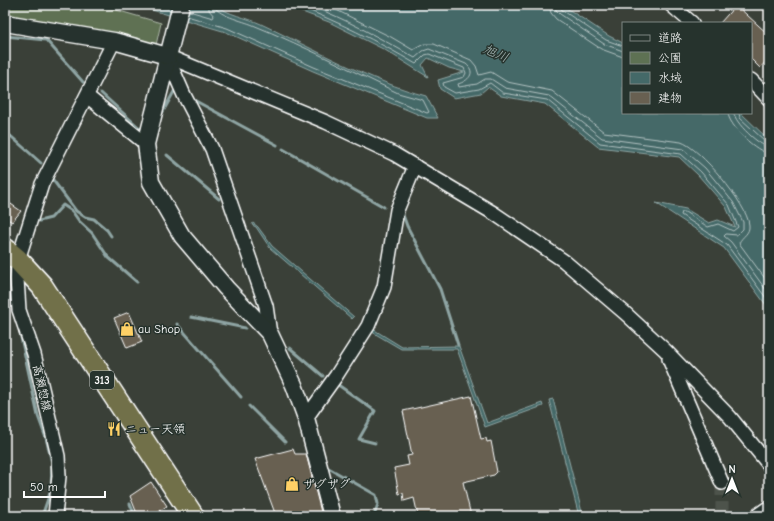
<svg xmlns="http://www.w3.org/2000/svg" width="774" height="521" font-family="'Comic Neue','Klee One',sans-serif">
	<rect width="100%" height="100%" fill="#3a4038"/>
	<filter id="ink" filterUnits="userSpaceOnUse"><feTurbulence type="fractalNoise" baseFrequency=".025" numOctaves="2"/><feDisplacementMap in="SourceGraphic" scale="8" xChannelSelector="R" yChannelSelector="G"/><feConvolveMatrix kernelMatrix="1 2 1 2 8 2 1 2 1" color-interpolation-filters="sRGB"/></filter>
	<g filter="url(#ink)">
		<polygon fill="#5e7153" stroke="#aeb8a9" points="5,5 99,5 161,23 156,45 5,16"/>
		<g fill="#446968" stroke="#8fa5a4">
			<path d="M135,5H216C228,15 246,17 261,24C314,49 370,81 426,96L438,118H427L313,71L226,32Z"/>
			<polygon points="247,5 562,5 609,36 623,43 623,113 741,113 769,140 769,309 724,248 656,203 686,209 709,223 718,220 735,227 726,207 698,175 679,157 598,147 545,104 501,96 488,87 481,93 454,98 440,89 438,80 464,72 449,68 428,58 422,65 428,77 385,50 329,22 286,6 254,7"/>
			<polygon points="253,223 258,227 272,246 354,317 352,319 270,248 256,227 252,225"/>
			<polygon points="368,326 402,347 459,346 487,423 542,403 543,406 485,427 457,349 401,349 367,329"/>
			<polygon points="553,399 583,516 579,516 549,400"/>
		</g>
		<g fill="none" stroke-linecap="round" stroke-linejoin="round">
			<g stroke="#b4c3c3" stroke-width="1">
				<path d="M295,5C337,21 377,41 416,64L425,55L429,54L464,68L466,73L464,77L443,83L444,87L455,93L479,89L490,83L503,93L547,100L600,143L681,154L701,172L729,205L738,227L733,231L718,224L708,227L685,212H682L681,215L727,245L769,302"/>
				<path d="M309,5C346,19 380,38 415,58L423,51L429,49L466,64C477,73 468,81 458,84L459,87L477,84L485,79H491L505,88L549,96L602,138L683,149L705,168L733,202L743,222V229L737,235L726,234L724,236L731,242L769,294"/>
				<path d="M326,5L391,37L413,50L424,44H434L471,60L476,66L479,75L491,72L507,82L552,91L604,132L681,142C699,147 748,205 749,225C750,234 742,236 739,243L769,284"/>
				<polyline points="549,5 551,13 556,19 601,49 623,57"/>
				<polyline points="555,5 556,10 560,14 604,44 623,51"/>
				<polyline points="560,5 562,10 606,40 623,46"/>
				<polyline points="189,11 213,18 214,16 209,10 209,5"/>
				<path d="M187,16L227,28L314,67L427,113L429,112L423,100L398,93C350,70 302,45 253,25C244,21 215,15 214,5"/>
				<path d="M728,113C728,125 757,153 769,153"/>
				<path d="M734,113C734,122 760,147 769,147"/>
				<polyline points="739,113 740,118 765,141 769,142"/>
			</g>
			<g stroke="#8fa5a4" stroke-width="3">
				<polyline points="5,36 46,40 83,82"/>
				<polyline points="101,93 144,132"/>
				<polyline points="192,99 277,145"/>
				<polyline points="160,117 176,88"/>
				<polyline points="5,131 41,163"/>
				<polyline points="283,149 384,207"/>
				<polyline points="167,155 219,199"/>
				<polyline points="50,176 76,211 85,217 94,219 107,230 111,236"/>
				<polyline points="403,215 407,226 440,289 458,345"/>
				<polyline points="39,221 51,218 63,205 72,211 79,221 92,233 108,257 137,282"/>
				<polyline points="5,289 13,303"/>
				<polyline points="191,317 245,328"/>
				<polyline points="177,324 241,397"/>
				<polyline points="19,328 38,416 46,438 52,463 51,490 42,516"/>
				<polyline points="290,348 323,376"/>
				<polyline points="334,382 375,411 359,439 375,443"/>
				<polyline points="249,406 285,442"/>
				<polyline points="325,466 376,495 378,504 374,516"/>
				<polyline points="130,504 135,516"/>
			</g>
		</g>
		<g fill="#686051" stroke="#fff">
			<polygon points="736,5 769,35 769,58 760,68 751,59 751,23 720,23"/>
			<polygon points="5,200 21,211 12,222 5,217"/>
			<polygon points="129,312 142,342 127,348 114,318"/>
			<polygon points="471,396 481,439 486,438 487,442 491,441 497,472 494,475 463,482 471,516 418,516 414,498 404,501 403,493 399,494 394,468 409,465 407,456 412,455 403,411"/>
			<polygon points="293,449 295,454 306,454 321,512 309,516 276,516 255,459"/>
			<polygon points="151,482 167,506 159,511 161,516 138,516 130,496"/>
		</g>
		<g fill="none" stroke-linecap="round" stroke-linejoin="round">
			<polyline stroke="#4e534c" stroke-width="13" stroke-dasharray="13 6" stroke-linecap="butt" points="722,483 722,516"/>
			<defs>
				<g id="minor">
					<polyline points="671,5 692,23"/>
					<polyline points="167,56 326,122 394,154 495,214 564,261 625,313 665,350 730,417 769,465"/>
					<polyline points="167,56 184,95 212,149 266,306 270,334"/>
					<polyline points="751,80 769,99"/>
					<polyline points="87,96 146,144"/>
					<polyline points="669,359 722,483"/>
					<polyline points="306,418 336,376 368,326 384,287 397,210 415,166"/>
					<polyline points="55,516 59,476 58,456 34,354 19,310 17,279 18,260 42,184 114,41"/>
				</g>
				<g id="tertiary">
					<polyline points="181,5 146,144 151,182 182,236 226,288 270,334 294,385 306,418 332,516"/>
					<polyline points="5,23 114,41 167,56"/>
					<polyline points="759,516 769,509"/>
				</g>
				<polyline id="trunk" points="5,249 18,260 42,286 193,516"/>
			</defs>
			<use href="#minor" stroke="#fff" stroke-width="16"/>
			<use href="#tertiary" stroke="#fff" stroke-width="19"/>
			<use href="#trunk" stroke="#fff" stroke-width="24"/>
			<use href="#minor" stroke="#26332d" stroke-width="13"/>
			<use href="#tertiary" stroke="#26332d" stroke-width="16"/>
			<use href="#trunk" stroke="#71704a" stroke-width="21"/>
		</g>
	</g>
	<defs>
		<symbol id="shop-bare" viewBox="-9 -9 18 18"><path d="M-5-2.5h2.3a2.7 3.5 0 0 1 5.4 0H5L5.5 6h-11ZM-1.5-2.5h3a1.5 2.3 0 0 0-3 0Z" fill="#ffd166" stroke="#26332d" stroke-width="2.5" paint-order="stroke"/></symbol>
		<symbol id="restaurant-bare" viewBox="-9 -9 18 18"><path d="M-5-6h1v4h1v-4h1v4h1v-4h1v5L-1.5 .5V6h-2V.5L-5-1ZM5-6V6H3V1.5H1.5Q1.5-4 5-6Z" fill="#ffd166" stroke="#26332d" stroke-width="2.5" paint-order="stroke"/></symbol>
	</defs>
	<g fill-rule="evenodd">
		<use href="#shop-bare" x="117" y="319" width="20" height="20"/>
		<use href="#restaurant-bare" x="104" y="419" width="20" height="20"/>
		<use href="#shop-bare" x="282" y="474" width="20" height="20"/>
	</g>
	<g text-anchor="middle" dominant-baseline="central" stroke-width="3" stroke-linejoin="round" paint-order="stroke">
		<rect fill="#26332d" stroke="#bec2c0" stroke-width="1" x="90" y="371" width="24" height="18" rx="3"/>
		<g font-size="11" font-weight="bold" fill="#fff">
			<text x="102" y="380">313</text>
		</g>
		<g font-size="12" fill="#fff" stroke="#26332d" text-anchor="start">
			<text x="138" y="329">au Shop</text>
			<text x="125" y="429">ニュー天領</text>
			<text x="303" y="484">ザグザグ</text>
		</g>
		<g font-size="12" fill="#fff" stroke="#26332d">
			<text transform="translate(42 388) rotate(77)">高瀬惣線</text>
		</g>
		<g font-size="13" font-style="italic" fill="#abbcbb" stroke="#26332d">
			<text transform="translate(496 53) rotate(23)">旭川</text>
		</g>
	</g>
	<rect width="774" height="521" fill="none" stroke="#26332d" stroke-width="20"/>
	<rect x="10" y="10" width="754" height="501" fill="none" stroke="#fff" stroke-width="1.5" filter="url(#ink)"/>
	<rect x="622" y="22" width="130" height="92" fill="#26332d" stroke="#7d8581"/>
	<rect x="630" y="35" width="20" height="6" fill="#26332d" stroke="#7d8581"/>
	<text x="658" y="42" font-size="12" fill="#ffffff">道路</text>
	<rect x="630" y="52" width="20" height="12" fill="#5e7153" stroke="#7d8581"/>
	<text x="658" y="62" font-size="12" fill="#ffffff">公園</text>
	<rect x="630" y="72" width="20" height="12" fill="#446968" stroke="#7d8581"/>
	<text x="658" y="82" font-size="12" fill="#ffffff">水域</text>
	<rect x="630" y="92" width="20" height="12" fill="#686051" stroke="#7d8581"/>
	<text x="658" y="102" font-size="12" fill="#ffffff">建物</text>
	<g transform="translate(732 479)" stroke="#26332d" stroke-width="3" paint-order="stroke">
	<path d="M0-3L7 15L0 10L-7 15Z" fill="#ffffff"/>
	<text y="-6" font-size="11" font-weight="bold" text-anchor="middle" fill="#ffffff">N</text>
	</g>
	<path d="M24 491v6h81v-6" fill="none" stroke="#ffffff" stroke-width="2"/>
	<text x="30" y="491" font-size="12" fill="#ffffff" stroke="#26332d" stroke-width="3" paint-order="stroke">50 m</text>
</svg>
